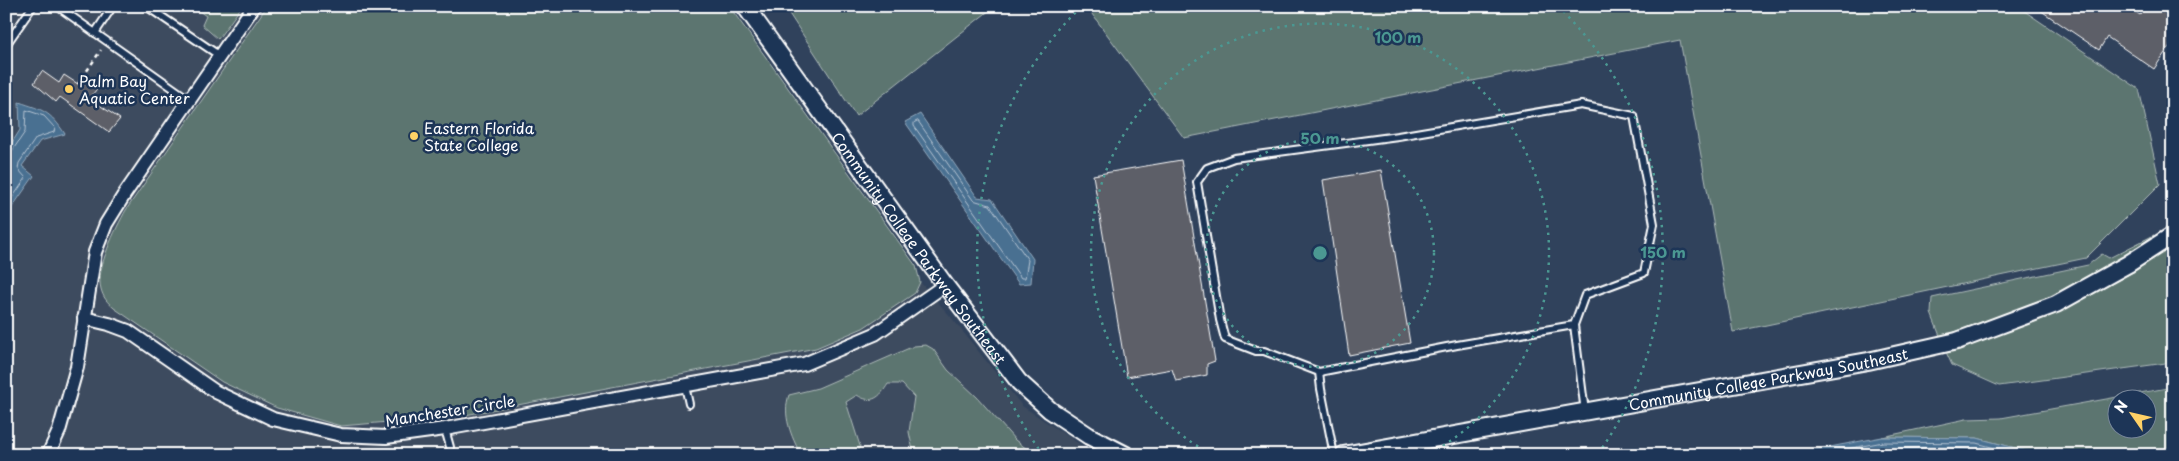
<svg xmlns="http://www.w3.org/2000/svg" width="2179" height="461" font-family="'Playpen Sans',sans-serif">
	<rect width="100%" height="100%" fill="#30425c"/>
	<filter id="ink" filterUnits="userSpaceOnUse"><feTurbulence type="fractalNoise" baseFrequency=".02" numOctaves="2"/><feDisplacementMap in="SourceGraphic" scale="10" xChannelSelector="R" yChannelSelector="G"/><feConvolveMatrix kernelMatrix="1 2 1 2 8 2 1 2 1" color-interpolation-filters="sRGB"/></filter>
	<g filter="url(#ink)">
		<polygon fill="#3e4b5f" points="6,6 729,6 916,266 920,282 951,317 1022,406 1096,455 6,455"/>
		<g fill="#5b7470" stroke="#adbab8" fill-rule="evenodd">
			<polygon points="192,6 242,6 218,39 202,25 206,16"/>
			<path d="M267,6H729L916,266L920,282L915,293L863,328L816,348L460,416L341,426L277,408L222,382L114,308C107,302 103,297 101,289C95,269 116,228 126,210Z"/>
			<polygon points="784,6 995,6 856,116"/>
			<polygon points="1086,6 2017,6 2139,89 2160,184 2086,258 1733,332 1680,40 1184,138"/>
			<polygon points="2154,235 2123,258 2052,296 1953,333 1940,336 1931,313 1932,298 2088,265 2102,254 2109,258"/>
			<polygon points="2173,245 2173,362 1999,386 1952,365 1946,352 1961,349 2061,311 2133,272"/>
			<path d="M926,345L933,349L948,370L977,397L1015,440L1035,455H914L909,432L914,397L902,384H888C880,397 872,405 857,395L846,402L860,446L857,453L801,455C791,436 782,415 789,395L818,388L914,346Z"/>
			<path d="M2173,387V455H2042L1977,438L1882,437L1966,419L2001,418ZM2116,398H2146V428H2116Z"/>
		</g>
		<g fill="#496f91" stroke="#92a9bd">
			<path d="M19,102C43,110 50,111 65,134L40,141L22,166L34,176L6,216V152L20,130Z"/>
			<polygon points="920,114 977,197 992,199 1033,259 1031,283 1019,284 905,122"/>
			<polygon points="1882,437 1977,438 2042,455 1788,455"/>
		</g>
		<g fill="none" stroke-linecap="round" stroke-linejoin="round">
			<g stroke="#b6c5d3" stroke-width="1">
				<polygon points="918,121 973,200 990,205 1028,260 1025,278 1021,278 914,126 914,123"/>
				<polyline points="6,153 12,151 25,132 26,110 44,116 55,128 54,132 36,138 19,163 18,169 26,178 6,207"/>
				<polyline points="1816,455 1883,442 1976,443 2022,455"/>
				<path d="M1851,455C1895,447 1955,443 1998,455"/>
			</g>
		</g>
		<g fill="#5d5f67" stroke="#fff">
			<polygon points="2034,6 2127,6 2140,15 2146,6 2173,6 2173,41 2154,69 2107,37 2099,50"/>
			<polygon points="42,71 59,83 64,75 81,86 86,78 98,88 89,98 120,119 109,132 60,97 56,102 34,83"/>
			<polygon points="1181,160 1215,361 1207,364 1207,375 1176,381 1172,369 1127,377 1093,175"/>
			<polygon points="1381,170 1410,343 1349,355 1323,180"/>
		</g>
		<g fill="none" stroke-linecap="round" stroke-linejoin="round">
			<defs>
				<g id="service">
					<polyline points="57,6 190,100"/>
					<polyline points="146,6 220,56"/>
					<polyline points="95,33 113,6"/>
					<polyline points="6,45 33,6"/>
					<polyline points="1574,325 1457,345 1319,372 1264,351 1256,351 1225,339 1220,320 1197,182 1207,168 1234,158 1398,136 1581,105 1634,116 1654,224 1644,273 1585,295 1574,325 1585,412"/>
					<polyline points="1319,372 1321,389 1334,455"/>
					<polyline points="685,386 689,404"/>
					<polyline points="445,429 450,447"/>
				</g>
				<g id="minor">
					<polyline points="84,318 109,324 128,331 216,392 273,419 341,435 386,437 445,429 804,364 875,334 945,285"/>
					<polyline points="48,455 59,431 77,367 95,252 106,224 124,195 254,6"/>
				</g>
				<g id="tertiary">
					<path id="s1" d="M745,6L945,285L1019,382L1050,410L1089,436L1126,455"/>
					<path id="s2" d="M1343,455L1868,361L1957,341L2056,304L2128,264L2173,235"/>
				</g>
			</defs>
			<use href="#service" stroke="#fff" stroke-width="10"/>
			<use href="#minor" stroke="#fff" stroke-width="16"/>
			<use href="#tertiary" stroke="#fff" stroke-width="20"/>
			<polyline stroke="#fff" stroke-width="2.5" stroke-dasharray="4 4" stroke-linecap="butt" points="78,84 101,50"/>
			<use href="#service" stroke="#1d3557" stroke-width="6"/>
			<use href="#minor" stroke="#1d3557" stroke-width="12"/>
			<use href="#tertiary" stroke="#1d3557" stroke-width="16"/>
		</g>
	</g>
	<g fill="none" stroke="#4b9892" stroke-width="2.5" stroke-dasharray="2.5 5">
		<circle cx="1320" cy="253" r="114"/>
		<path d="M1211 454A229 229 0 1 1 1429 454"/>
		<path d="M1043 455A343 343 0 0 1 1082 6M1558 6A343 343 0 0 1 1597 455"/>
	</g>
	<g fill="#ffd166" stroke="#1d3557" stroke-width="2">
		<circle cx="69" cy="89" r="5"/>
		<circle cx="414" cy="136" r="5"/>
	</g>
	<g text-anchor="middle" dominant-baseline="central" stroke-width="5" stroke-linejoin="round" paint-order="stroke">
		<g font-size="15" fill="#fff" stroke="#1d3557" text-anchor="start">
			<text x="79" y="80">Palm Bay<tspan x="79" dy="17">Aquatic Center</tspan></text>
			<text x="424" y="127">Eastern Florida<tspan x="424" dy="17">State College</tspan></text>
		</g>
		<g font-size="15" fill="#fff" stroke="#1d3557">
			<text stroke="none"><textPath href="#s1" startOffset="298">Community College Parkway Southeast</textPath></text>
			<text stroke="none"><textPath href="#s2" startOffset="432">Community College Parkway Southeast</textPath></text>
			<text transform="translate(450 410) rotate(-9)">Manchester Circle</text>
		</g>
	</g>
	<circle cx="1320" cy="253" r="8" fill="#4b9892" stroke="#1d3557" stroke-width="2.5"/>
	<g font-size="15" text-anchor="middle" font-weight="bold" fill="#4b9892" stroke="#1d3557" stroke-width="5" stroke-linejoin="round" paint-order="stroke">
		<text x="1398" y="43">100 m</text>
		<text x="1320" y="144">50 m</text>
		<text x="1663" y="258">150 m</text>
	</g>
	<rect width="2179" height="461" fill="none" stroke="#1d3557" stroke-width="25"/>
	<rect x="12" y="12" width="2154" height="436" fill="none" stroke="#fff" stroke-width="2" filter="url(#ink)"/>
	<g transform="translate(2132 414) rotate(304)"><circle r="24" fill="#1d3557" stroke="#77869a"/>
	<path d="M0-4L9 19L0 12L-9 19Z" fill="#ffd166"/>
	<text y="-8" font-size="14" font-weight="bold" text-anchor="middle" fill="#ffffff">N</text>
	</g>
</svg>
